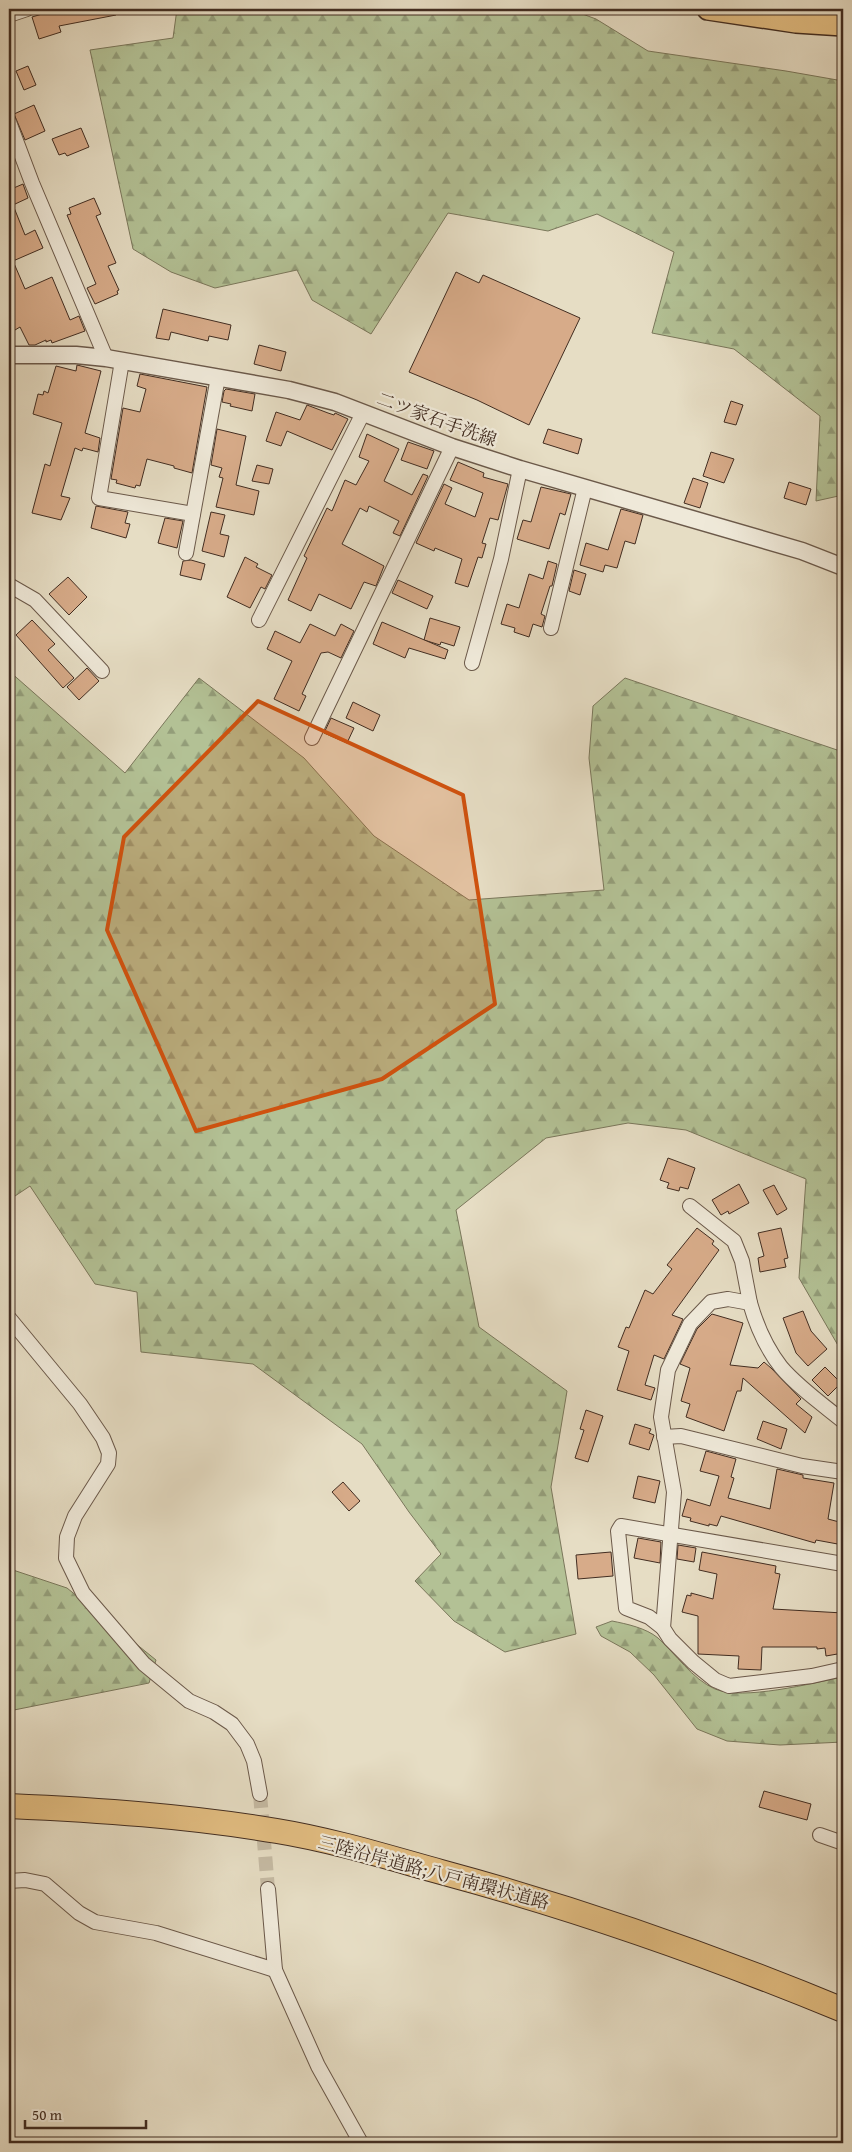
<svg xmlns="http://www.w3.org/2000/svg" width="852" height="2152" font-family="'Gentium Book Plus','Noto Serif JP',serif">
	<defs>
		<pattern id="forest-firs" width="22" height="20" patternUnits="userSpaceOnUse" patternTransform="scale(1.25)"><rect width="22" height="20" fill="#b3c195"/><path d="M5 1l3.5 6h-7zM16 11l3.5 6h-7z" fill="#939d79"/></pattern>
	</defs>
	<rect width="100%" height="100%" fill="#e6ddc4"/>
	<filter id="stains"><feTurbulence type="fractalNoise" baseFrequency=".004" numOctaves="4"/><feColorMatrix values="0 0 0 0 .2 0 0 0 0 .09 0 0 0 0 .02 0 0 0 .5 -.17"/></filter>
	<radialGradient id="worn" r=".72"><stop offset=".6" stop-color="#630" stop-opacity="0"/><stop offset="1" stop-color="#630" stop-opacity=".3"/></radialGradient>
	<g fill="url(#forest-firs)" stroke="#7a775b">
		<polygon points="177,9 569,9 596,19 648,51 786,71 843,81 843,495 816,501 820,416 734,349 652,333 674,252 597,214 548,231 448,213 371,334 312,300 297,270 215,288 171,272 133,249 90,50 173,38"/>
		<polygon points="9,671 125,773 199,678 304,758 374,836 469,900 604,890 589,758 593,706 625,678 843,752 843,1354 799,1278 806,1179 686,1130 628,1123 546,1138 456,1210 479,1327 567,1391 551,1487 576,1634 505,1652 454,1621 415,1581 441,1554 409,1512 362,1444 253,1364 141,1352 137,1292 95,1284 30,1186 9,1200"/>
		<polygon points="9,1565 13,1570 67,1588 156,1660 149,1683 9,1711"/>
		<path d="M612,1621C627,1624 646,1628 658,1638C676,1654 692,1679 715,1689C743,1701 812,1683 843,1677V1742L780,1745L727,1741L697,1729L654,1675L630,1652L601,1636L596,1627Z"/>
	</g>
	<g fill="#d7ab89" stroke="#422d21">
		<polygon points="59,9 116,9 116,15 59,26 61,32 39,39 32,17"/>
		<polygon points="28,66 36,85 24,90 16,71"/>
		<polygon points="34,105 45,131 25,140 14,114"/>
		<polygon points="81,128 89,147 67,156 65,153 59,155 52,139"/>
		<polygon points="23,184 28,198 13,205 25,235 35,230 43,248 13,261 25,289 52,277 70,320 79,316 85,331 52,343 51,340 46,342 46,340 35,345 29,345 20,327 15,330 9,316 9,190"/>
		<polygon points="94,198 101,214 96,216 116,263 108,266 119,290 117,291 118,294 95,304 87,288 96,284 67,215 71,214 69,208"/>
		<polygon points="456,272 479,283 483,275 580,318 529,425 477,400 409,372"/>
		<polygon points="163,309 231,325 228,340 209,336 208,341 171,332 169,340 156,338"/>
		<polygon points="259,345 286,352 281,371 254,364"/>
		<polygon points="77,365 101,371 85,433 100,438 98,452 83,448 82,451 75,448 61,496 70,498 61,520 32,513 45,464 50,466 62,423 33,414 38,394 43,395 44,391 48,393 56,366 76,371"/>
		<polygon points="140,374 207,387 192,473 174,468 174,466 147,459 140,486 136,485 135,488 116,483 117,480 111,479 123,408 140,412 146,389 137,386"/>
		<polygon points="226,389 255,394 252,411 230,406 231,404 222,402 224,391"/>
		<polygon points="731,401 743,405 736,425 724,422"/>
		<polygon points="307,405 328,413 334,415 335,413 348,419 332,450 287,431 281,446 266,441 276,412 300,420"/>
		<polygon points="217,429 246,436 236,485 259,491 254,515 216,507 223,478 219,477 222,468 211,465"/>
		<polygon points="548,429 582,439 578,454 543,443"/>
		<polygon points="367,434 399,449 384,481 412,495 423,474 428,476 400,536 393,533 399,521 369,506 367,512 360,508 342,544 384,566 376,586 364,582 351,609 319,594 311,611 288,600 307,558 304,556 327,508 332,511 345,480 356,485 369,461 359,457"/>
		<polygon points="408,442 434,451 427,469 401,460"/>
		<polygon points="711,452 734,459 724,483 703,476"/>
		<polygon points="458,462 484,473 483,477 508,484 498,520 490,518 482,543 486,544 482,558 478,557 468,587 455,583 462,559 435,548 434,551 416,543 444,484 452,488 445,504 475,517 483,493 450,480"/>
		<polygon points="257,465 273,469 269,484 252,481"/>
		<polygon points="693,478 708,483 700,508 684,503"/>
		<polygon points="789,482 811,489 806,505 784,498"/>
		<polygon points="541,487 571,494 565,515 560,513 549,549 517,539 523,520 531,522"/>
		<polygon points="96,506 128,512 125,523 130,524 126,538 91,528"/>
		<polygon points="621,509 643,515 635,544 625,541 617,568 605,565 603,572 580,565 586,543 608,550"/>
		<polygon points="211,512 225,515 220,534 229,536 224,557 202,551"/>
		<polygon points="165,518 183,521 177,548 158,543"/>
		<polygon points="245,557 258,564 256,567 272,575 265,589 261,587 250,608 227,597"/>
		<polygon points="191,560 205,564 201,580 180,575 183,561"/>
		<polygon points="548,561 557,564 552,586 550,586 541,614 545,616 542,627 533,624 529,637 514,632 515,628 501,624 507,604 519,608 529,574 543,579"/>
		<polygon points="574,570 586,574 580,595 569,591"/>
		<polygon points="68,577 87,597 69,615 49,594"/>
		<polygon points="398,580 433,596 427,609 392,593"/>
		<polygon points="430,618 460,627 454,646 441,642 440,645 424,640"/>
		<polygon points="32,620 55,644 48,650 74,678 63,688 16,635"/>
		<polygon points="382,622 448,650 445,659 409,648 405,658 373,644"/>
		<polygon points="310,624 335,636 341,624 354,631 341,658 328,652 321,653 302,694 306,696 299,711 274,699 292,661 267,649 275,631 300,643"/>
		<polygon points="87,668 99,681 79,700 67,687"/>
		<polygon points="353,702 380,715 373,731 346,718"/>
		<polygon points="331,718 354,728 347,743 324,733"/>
		<polygon points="668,1158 695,1168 688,1189 680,1187 679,1191 667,1188 669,1183 660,1180"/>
		<polygon points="739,1184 749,1203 729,1214 728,1211 721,1215 712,1200"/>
		<polygon points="774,1185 787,1209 777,1215 763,1190"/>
		<polygon points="697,1228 714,1241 712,1244 719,1250 672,1315 683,1319 664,1359 654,1355 645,1385 655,1388 651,1400 617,1390 629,1351 618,1347 626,1327 629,1328 645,1290 653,1294 672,1269 667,1265"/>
		<polygon points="781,1228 788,1258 784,1259 786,1267 760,1272 758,1258 764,1256 758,1233"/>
		<polygon points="803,1311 811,1331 827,1349 808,1366 796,1353 783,1318"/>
		<polygon points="712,1314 743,1323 730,1365 758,1368 764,1362 771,1368 801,1399 796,1404 812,1417 805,1433 743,1378 741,1391 737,1391 724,1431 686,1417 690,1404 681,1401 690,1368 680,1364 697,1329"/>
		<polygon points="825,1367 841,1383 828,1396 812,1380"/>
		<polygon points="586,1410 603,1416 588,1462 575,1458 584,1430 580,1429"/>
		<polygon points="763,1421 787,1429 781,1449 757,1439"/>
		<polygon points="635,1424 651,1429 649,1433 654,1435 649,1450 629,1444"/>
		<polygon points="706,1451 736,1459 731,1477 734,1478 728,1498 770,1509 777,1469 803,1475 803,1478 834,1483 828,1519 843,1523 843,1545 816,1540 815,1543 721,1516 717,1526 709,1524 709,1526 690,1521 691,1518 682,1516 687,1499 710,1506 719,1476 700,1471"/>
		<polygon points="638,1476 660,1481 655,1503 633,1498"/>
		<polygon points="343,1482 360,1501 349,1511 332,1492"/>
		<polygon points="638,1538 661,1542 660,1563 634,1558"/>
		<polygon points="678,1545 696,1548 694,1562 677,1559"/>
		<polygon points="611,1552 613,1576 578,1579 576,1555"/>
		<polygon points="702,1552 776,1566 775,1573 780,1574 773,1609 843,1613 843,1653 826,1656 825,1648 817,1649 817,1647 762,1647 761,1670 738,1669 739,1656 698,1654 698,1616 682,1612 687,1595 691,1596 691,1593 713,1599 717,1574 699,1570"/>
		<polygon points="764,1791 811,1804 807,1820 759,1807"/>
	</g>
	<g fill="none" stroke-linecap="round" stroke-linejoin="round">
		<polyline stroke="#c5baa3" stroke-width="14" stroke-dasharray="14 7" stroke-linecap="butt" points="260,1794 268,1889"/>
		<defs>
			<g id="minor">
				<polyline points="9,15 27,9"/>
				<polyline points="9,122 32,183 106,358"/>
				<polyline points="122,361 99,498 193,514"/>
				<polyline points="186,553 218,377"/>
				<polyline points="9,585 35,600 102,671"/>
				<polyline points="259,620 363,413"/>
				<polyline points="551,628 585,488"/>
				<polyline points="472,663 501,559 520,469"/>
				<polyline points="312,738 452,447"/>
				<polyline points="690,1206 734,1241 742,1261 750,1303"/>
				<polyline points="9,1318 80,1404 103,1438 109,1453 108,1464 75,1516 67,1537 66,1558 83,1593 144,1664 189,1701 214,1712 232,1724 247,1744 254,1761 260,1794"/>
				<path d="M843,1421C822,1404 798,1387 781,1367C767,1349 756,1324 750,1303L728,1299L711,1302L690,1324L668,1370L661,1417L674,1492L663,1628L670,1639L693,1662L715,1680L729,1686L812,1676L843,1669"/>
				<polyline points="664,1437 681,1436 802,1466 843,1472"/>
				<polyline points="663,1628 649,1617 626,1608 618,1531 621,1526 843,1564"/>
				<polyline points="820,1835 843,1843"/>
				<polyline points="9,1881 25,1880 45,1884 79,1913 95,1922 156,1933 275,1970"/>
				<polyline points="268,1889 275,1970 318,2066 361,2143"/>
			</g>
			<polyline id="tertiary" points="9,355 76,355 106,358 289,390 335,402 452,447 520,469 802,551 843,567"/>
			<polyline id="primary" points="708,9 796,22 843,25"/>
			<path id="motorway" d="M9,1806C98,1810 188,1816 277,1831C332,1840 387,1857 441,1872C578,1909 712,1956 843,2010"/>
		</defs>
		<use href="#minor" stroke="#6b594a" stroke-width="16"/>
		<use href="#tertiary" stroke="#6b594a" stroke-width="19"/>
		<use href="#primary" stroke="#422d21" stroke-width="24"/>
		<use href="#motorway" stroke="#422d21" stroke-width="26"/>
		<use href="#minor" stroke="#efe9d9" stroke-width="14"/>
		<use href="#tertiary" stroke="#efe9d9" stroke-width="16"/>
		<use href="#primary" stroke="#e3be82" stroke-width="21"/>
		<use href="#motorway" stroke="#e3be82" stroke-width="24"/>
	</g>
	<path fill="#cf520f" fill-opacity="0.2" stroke="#cf520f" stroke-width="4" stroke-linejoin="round" d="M258,701L463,795L495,1004L382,1079L196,1131L107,930L124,837Z"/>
	<g text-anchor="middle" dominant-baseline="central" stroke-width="4.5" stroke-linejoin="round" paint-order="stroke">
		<g font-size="18" fill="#422d21" stroke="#efe9d9">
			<text transform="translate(437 419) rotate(20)">二ツ家石手洗線</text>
			<text transform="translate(434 1872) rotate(15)">三陸沿岸道路;八戸南環状道路</text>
		</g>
	</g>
	<rect width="852" height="2152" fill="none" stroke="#e6ddc4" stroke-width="30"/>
	<rect x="10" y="10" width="832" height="2132" fill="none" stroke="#422d21" stroke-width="2.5"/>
	<rect x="15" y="15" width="822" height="2122" fill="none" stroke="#422d21"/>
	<path d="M25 2120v8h121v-8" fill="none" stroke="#422d21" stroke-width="2.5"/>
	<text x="32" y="2120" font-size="15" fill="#422d21" stroke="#efe9d9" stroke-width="4" paint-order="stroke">50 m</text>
	<rect width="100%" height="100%" filter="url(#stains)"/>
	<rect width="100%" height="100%" fill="url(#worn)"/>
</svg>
